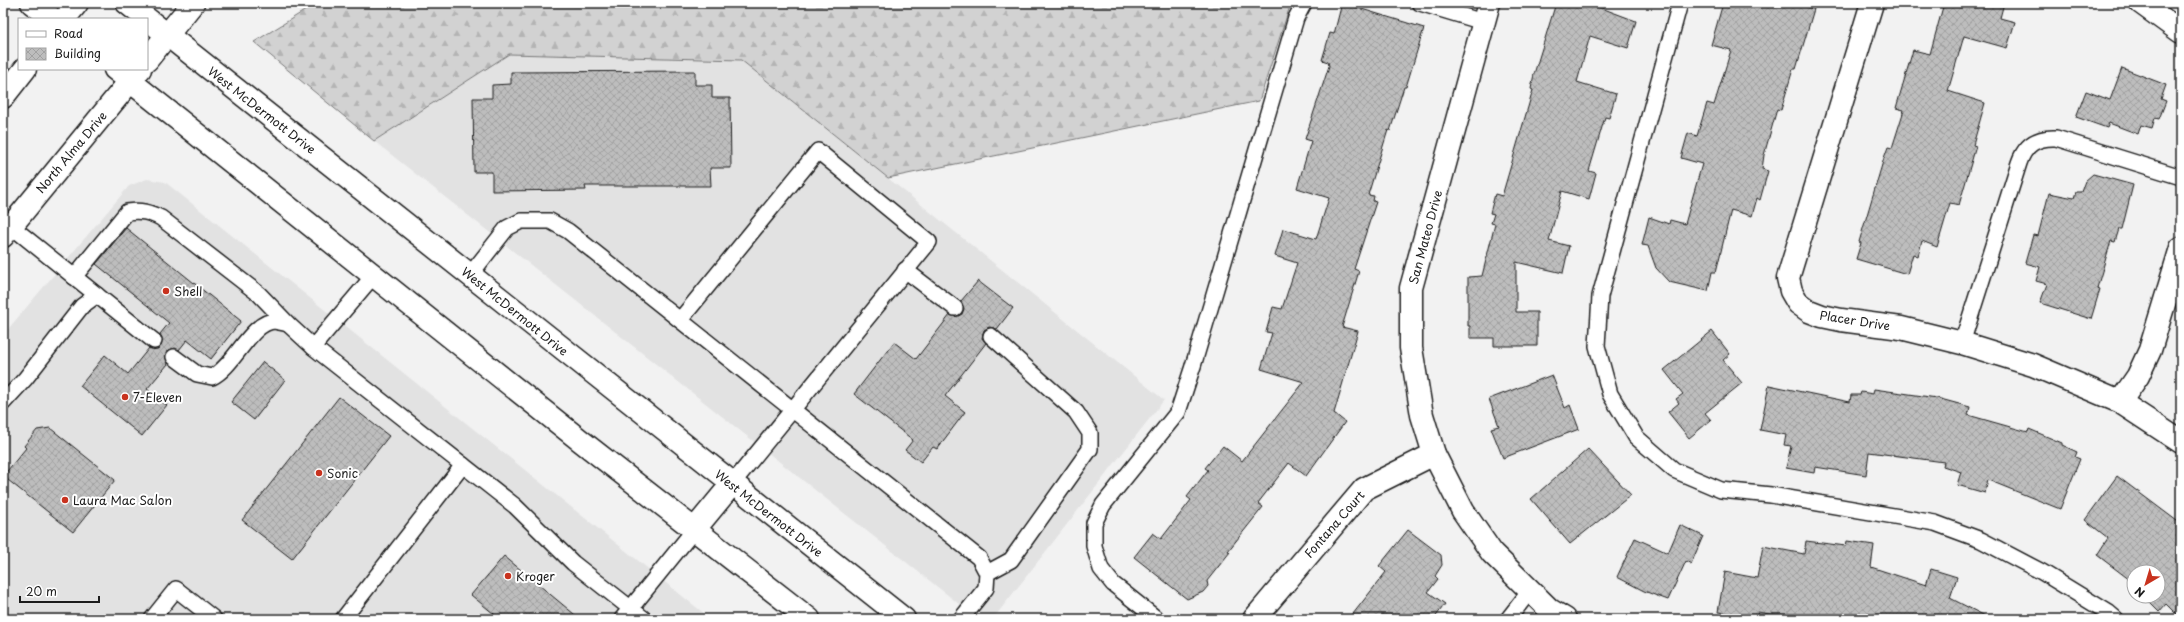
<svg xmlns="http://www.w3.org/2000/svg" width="2184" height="622" font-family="'Playpen Sans',sans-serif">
	<defs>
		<pattern id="forest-firs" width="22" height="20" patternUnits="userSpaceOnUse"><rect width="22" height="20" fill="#d2d2d2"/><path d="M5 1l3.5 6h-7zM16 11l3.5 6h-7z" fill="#b4b4b4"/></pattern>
		<pattern id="building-cross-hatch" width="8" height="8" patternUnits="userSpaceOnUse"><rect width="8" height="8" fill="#bdbdbd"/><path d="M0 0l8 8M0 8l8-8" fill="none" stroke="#a2a2a2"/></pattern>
	</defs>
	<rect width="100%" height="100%" fill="#f2f2f2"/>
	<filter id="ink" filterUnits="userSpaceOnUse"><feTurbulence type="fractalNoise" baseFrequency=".025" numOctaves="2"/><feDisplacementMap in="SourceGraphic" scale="8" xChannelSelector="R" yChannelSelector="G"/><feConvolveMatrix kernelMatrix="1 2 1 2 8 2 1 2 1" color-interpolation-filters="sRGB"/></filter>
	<g filter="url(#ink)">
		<g fill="#e2e2e2">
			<polygon points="509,54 741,60 1164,400 993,619 978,619 374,141"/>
			<polygon points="147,179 165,182 711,619 3,619 3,335 129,186"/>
		</g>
		<polygon fill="url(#forest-firs)" stroke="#777" points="317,3 1291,3 1259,101 888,178 741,60 509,54 374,141 254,42"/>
		<g fill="url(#building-cross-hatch)" stroke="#1c1c1c">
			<polygon points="1342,3 1424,28 1406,87 1404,87 1390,131 1388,130 1368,195 1374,196 1373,201 1376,202 1354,269 1359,271 1342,327 1358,331 1334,413 1345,422 1306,476 1289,463 1258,503 1263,507 1228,551 1230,552 1207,581 1208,586 1203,592 1187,599 1134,557 1153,533 1161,539 1191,500 1187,497 1208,470 1205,468 1223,446 1242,461 1304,382 1261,369 1272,333 1266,332 1273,307 1282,309 1297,263 1275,256 1283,229 1316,239 1329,198 1297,188 1311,141 1305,139 1329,66 1328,62 1322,60 1330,33 1334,34"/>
			<polygon points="1556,3 1588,3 1636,21 1628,48 1590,36 1577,82 1616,94 1609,118 1605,117 1589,171 1596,173 1589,199 1562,191 1549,241 1569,246 1563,273 1516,262 1516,312 1537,312 1537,346 1494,346 1494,338 1470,338 1470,326 1468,326 1468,277 1482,276 1495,224 1491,223 1494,214 1490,213 1495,194 1502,196 1533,90 1531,89 1534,74"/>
			<polygon points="1723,3 1736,6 1794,3 1814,9 1796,69 1793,69 1781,110 1777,109 1764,155 1762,169 1768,171 1760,200 1757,198 1752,216 1731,210 1716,272 1712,272 1708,291 1669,282 1656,268 1648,246 1642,245 1649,217 1669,224 1670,220 1685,224 1702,164 1681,158 1688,133 1697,136 1707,103 1714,105 1731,50 1711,45"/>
			<polygon points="1944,3 2004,3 2000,18 2015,22 2007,48 1964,36 1948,91 1985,103 1973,145 1976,146 1959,205 1950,203 1937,247 1922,241 1918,256 1913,254 1907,274 1856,259 1861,243 1859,242 1884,158 1888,147 1892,148 1904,110 1896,108 1913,50 1930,54"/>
			<polygon points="2122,68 2166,85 2161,99 2166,101 2159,119 2155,118 2152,128 2141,125 2138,134 2109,123 2107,128 2076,117 2086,91 2110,100"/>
			<polygon points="695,71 695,85 712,85 712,98 730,98 731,168 710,168 711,186 585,186 586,190 492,191 492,172 474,172 473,98 492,98 492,85 511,84 511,72"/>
			<polygon points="2093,174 2133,185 2122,229 2119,229 2115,242 2111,241 2097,288 2100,289 2091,319 2040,303 2047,284 2036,281 2040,267 2025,263 2033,235 2038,236 2049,193 2074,198 2076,192 2081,192 2085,181"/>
			<polygon points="126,228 241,321 211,359 187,340 179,350 175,348 167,351 165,356 168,364 147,389 167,405 142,436 80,386 105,355 128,374 149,348 157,349 161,346 162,338 160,334 169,323 96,264"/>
			<polygon points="978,281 1013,308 997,329 989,327 984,330 982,338 986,343 945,396 965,412 937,449 933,447 921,462 905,450 913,440 854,394 894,342 916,359 950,315 958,316 962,314 964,309 961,301"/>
			<polygon points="1712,331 1730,354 1723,360 1742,383 1705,413 1711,420 1689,438 1668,412 1679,403 1676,399 1683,394 1664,370"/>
			<polygon points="263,362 285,380 254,420 231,402"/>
			<polygon points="1552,375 1565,408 1570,405 1579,429 1503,458 1491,428 1499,426 1489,399"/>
			<polygon points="1769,385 1850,402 1851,395 1860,395 1861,392 1873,394 1874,389 1937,398 1970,407 1968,415 2028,432 2029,429 2062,443 2062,445 2077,452 2075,457 2080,459 2060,509 1988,480 1985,493 1957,485 1961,472 1943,466 1944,462 1869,452 1866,475 1815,467 1814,473 1786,468 1791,446 1784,445 1786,435 1760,430"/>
			<polygon points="339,397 389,436 292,559 242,520"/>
			<polygon points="50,428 115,480 73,532 3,476 26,448 24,446 37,430"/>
			<polygon points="1588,449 1631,495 1570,544 1531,499"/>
			<polygon points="2117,476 2181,524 2181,619 2166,604 2159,612 2143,596 2158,596 2158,572 2134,572 2134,583 2097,555 2108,538 2085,520"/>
			<polygon points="1680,525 1703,536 1691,564 1686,561 1668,600 1644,591 1617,577 1635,538 1668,553"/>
			<polygon points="1408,530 1441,555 1442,565 1435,576 1438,579 1428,592 1445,604 1434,619 1349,619 1386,572 1379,566"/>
			<polygon points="1806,541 1846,546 1847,541 1874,545 1871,567 1926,585 1931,569 1957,577 1950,598 1991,619 1797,619 1758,612 1757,617 1718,612 1725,572 1757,578 1763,546 1804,554"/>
			<polygon points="504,556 580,619 500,619 471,595"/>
		</g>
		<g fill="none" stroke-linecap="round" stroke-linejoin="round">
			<defs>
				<g id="service">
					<polyline points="1420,3 1483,22"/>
					<polyline points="1680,3 1600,296 1597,346 1610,394 1636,437 1674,470 1721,490 1771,495 1935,523 1981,540 2042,572 2109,613 2116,619"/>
					<polyline points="11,226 154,341"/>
					<polyline points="905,270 955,308"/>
					<polyline points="470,275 507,228 521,221 550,221 568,231 979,558 987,573 986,588 961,619"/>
					<path d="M74,277L127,212C141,210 149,212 161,218L259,294L288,324L313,347L515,506L573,563L644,619"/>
					<polyline points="680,320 818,151 929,242 732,484"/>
					<path d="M1962,343L2019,163C2025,145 2036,137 2056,138L2181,177"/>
					<polyline points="313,347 374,275"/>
					<path d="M174,357L197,374L212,377C234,367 251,321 275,321C279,322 284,323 288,324"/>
					<polyline points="3,403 25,379 82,306 97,295"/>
					<polyline points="987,573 1011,560 1090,449 1090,433 1076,412 991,336"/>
					<polyline points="152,619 176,589 214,619"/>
					<polyline points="343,619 463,465"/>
					<polyline points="622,619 694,530"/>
					<polyline points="1157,619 1113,584 1101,569 1094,546 1094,523 1103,505 1178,412 1193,366 1296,18 1304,3"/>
					<polyline points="1508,619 1529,592"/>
				</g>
				<g id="minor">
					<polyline points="1489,3 1411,288 1411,348 1422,415 1434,454 1463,511 1492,553 1550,610 1565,619"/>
					<polyline points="1872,3 1788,278 1791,291 1798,303 1809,311 1822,316 1841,320 1901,328 1962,343 2033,365 2120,402 2181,442"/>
					<polyline points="2120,402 2138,376 2150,350 2181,248"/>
					<polyline points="1254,619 1364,489 1434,454"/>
				</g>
				<polyline id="tertiary" points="2141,3 2181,32"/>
				<g id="secondary">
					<polyline points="32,3 53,19"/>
					<polyline points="127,3 904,619"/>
					<polyline points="64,19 77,3"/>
					<polyline points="147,60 193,3"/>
					<polyline points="115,69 581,441 809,619"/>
					<polyline points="3,97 25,69"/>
					<polyline points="3,236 140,69"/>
					<polyline points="694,530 732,484"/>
				</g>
			</defs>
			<use href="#service" stroke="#1c1c1c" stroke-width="18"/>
			<use href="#minor" stroke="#1c1c1c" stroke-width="25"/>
			<use href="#tertiary" stroke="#1c1c1c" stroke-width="25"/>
			<use href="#secondary" stroke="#1c1c1c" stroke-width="25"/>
			<use href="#service" stroke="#fff" stroke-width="15"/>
			<use href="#minor" stroke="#fff" stroke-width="22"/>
			<use href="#tertiary" stroke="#fff" stroke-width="22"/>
			<use href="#secondary" stroke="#fff" stroke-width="22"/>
		</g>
	</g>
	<g fill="#c8321e" stroke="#fff" stroke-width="1.5">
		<circle cx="166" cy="291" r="4"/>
		<circle cx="125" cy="397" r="4"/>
		<circle cx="319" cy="473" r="4"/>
		<circle cx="65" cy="500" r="4"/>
		<circle cx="508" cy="576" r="4"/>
	</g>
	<g text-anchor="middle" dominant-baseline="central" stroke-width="4" stroke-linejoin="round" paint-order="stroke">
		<g font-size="12" fill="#1c1c1c" stroke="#fff">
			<text transform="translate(262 110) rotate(38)">West McDermott Drive</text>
			<text transform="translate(71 152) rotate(-50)">North Alma Drive</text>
			<text transform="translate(1425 237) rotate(-75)">San Mateo Drive</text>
			<text transform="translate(515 311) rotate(39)">West McDermott Drive</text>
			<text transform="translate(1855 320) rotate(9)">Placer Drive</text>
			<text transform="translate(769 513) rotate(38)">West McDermott Drive</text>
			<text transform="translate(1334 524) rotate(-49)">Fontana Court</text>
		</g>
		<g font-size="12" fill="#1c1c1c" stroke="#fff" text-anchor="start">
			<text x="174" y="291">Shell</text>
			<text x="133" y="397">7-Eleven</text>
			<text x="327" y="473">Sonic</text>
			<text x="73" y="500">Laura Mac Salon</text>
			<text x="516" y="576">Kroger</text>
		</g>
	</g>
	<rect width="2184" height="622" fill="none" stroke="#fff" stroke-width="16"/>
	<rect x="8" y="8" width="2168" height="606" fill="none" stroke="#1c1c1c" stroke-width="1.5" filter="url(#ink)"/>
	<rect x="18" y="18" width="130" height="52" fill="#ffffff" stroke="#a4a4a4"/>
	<rect x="26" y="31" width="20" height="6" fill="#ffffff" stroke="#a4a4a4"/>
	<text x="54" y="38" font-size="12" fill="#1c1c1c">Road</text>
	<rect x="26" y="48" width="20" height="12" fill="url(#building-cross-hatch)" stroke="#a4a4a4"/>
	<text x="54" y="58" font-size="12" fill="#1c1c1c">Building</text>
	<g transform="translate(2146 584) rotate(218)"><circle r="19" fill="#ffffff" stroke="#a4a4a4"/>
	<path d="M0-3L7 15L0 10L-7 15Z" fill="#c8321e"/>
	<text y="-6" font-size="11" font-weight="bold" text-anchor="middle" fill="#1c1c1c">N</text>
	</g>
	<path d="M20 596v6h79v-6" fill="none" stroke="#1c1c1c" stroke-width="2"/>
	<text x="26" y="596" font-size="12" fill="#1c1c1c" stroke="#ffffff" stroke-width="3" paint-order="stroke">20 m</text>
</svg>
